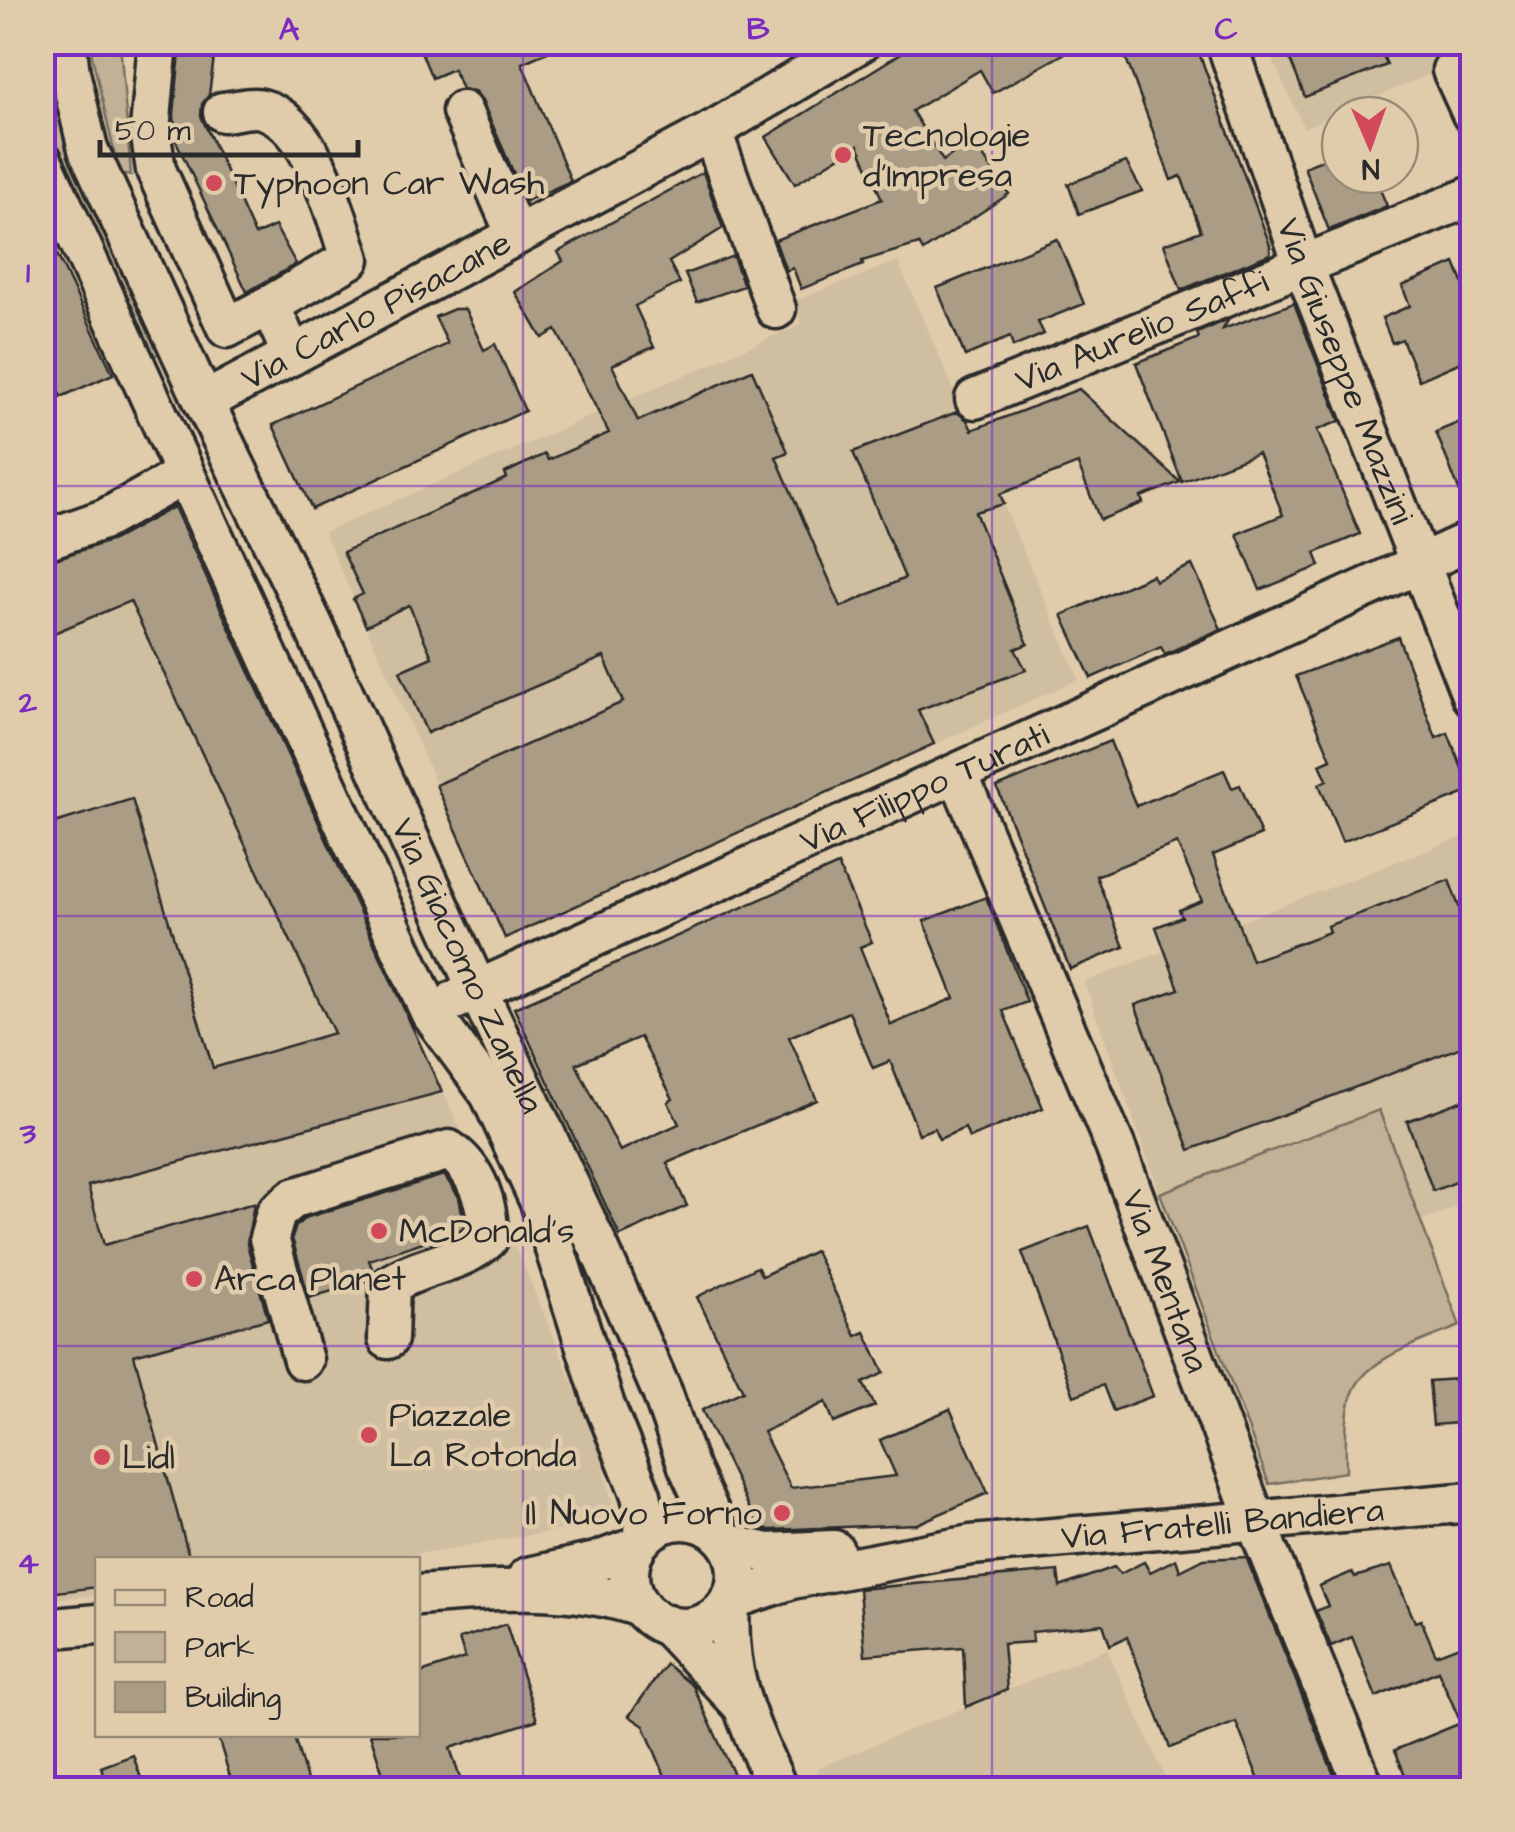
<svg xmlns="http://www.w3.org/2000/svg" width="1515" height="1832" font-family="'Architects Daughter',sans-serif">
	<rect width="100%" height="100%" fill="#e0ccab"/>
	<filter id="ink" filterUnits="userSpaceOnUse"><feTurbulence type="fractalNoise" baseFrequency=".01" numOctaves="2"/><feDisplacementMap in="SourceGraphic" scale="20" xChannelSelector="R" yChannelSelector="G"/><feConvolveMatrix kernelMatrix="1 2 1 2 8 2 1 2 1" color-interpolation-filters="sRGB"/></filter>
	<g filter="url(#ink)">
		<g fill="#d0bea0">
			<polygon points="1265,43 1472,43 1472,56 1304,128"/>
			<polygon points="898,261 1079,679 505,938 324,532 802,324 792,302"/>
			<polygon points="171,501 525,1269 590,1425 604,1467 616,1521 386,1559 98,1560 97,1595 43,1600 43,556"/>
			<polygon points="1472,833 1472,1201 1421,1221 1379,1111 1160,1193 1084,982"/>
			<polygon points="1107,1649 1171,1789 823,1789 815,1769"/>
		</g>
		<g fill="#c2b196" stroke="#766e60" stroke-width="2.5">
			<polygon points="42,43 52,43 162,351 148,360 43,115"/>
			<polygon points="89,43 120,43 131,175 119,173"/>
			<path d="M1379,1110L1460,1326C1427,1340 1364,1357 1352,1395C1344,1419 1346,1447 1346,1472L1269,1484L1160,1193Z"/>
		</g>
		<g fill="#ab9d85" stroke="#2b2b2b" stroke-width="2.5" fill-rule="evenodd">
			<polygon points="181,42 216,42 209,95 202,104 201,116 255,235 275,226 296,264 247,292 176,141 174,114"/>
			<polygon points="417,42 570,42 522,63 571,181 526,201 482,101 475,92 462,89 453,69 432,78"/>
			<polygon points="919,42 1085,42 993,93 980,70 912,111 943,161 972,140 1009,194 923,251 919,244 862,261 863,265 801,289 793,268 786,271 775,240 882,199 858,145 795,184 766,137"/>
			<polygon points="1120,42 1195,42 1270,245 1270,254 1181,290 1164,244 1201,231 1181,176 1171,180"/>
			<polygon points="1283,42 1378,42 1387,65 1305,97"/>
			<polygon points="1340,153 1340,175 1374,175 1387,206 1329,230 1304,167"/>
			<polygon points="1126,162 1142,191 1079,214 1068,184"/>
			<polygon points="703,172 723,228 669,262 680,283 635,306 654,347 612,365 638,421 752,370 788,452 776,457 841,607 905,578 853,452 957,412 967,420 972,430 1079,389 1180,482 1141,497 1143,503 1100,520 1078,464 1000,494 1004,504 975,512 1028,644 1015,649 1026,670 918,710 934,744 505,938 436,785 623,702 604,657 427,733 400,671 432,657 409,605 366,626 353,599 363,594 343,552 507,478 505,473 545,454 548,460 609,433 556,330 542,338 515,292 563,261 558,252"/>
			<polygon points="42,222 113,374 61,397 54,380 42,385"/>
			<polygon points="1057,239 1084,304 1038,322 1044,334 1013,347 1010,337 965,356 937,288"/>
			<polygon points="733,256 744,286 697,302 685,274"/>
			<polygon points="1455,263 1472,305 1472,344 1464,348 1468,359 1419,380 1402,339 1392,343 1382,318 1410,306 1402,286"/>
			<polygon points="1294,303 1340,421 1317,430 1360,534 1315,553 1320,566 1260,590 1237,534 1283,515 1258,453 1182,482 1136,363 1199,338 1197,333 1229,319 1223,329"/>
			<polygon points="454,309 465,309 484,350 495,344 525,411 312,509 273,425 448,344 435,317"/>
			<polygon points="1472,417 1472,518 1470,518 1436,432"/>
			<polygon points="174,507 442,1092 88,1186 104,1245 254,1203 247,1244 268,1319 134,1355 190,1560 98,1560 98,1587 49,1593 42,1571 42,827 132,799 213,1068 334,1033 130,601 42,638 42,563 113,540"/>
			<polygon points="1192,565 1221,629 1165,654 1161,647 1091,678 1062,615 1152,575 1155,581"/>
			<polygon points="1398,637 1436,738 1448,733 1471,791 1342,842 1319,784 1327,780 1320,764 1331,759 1296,676"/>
			<polygon points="1110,741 1136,806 1224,770 1232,788 1240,785 1261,835 1213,855 1252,961 1329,932 1327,926 1449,880 1472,941 1472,1043 1190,1150 1135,1005 1179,989 1156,927 1182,917 1179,910 1202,901 1177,843 1096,876 1124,947 1070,969 997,787"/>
			<path d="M838,865L872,942L860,947L891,1025L954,998L924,921L986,897L1027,1002L1003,1011L1043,1108L969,1138L965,1128L939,1139L934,1128L919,1134L890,1061L873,1068L849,1012L789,1037L817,1100L667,1163L687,1206L620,1236L514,1008ZM640,1037L673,1099L668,1102L679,1124L620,1151L576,1064Z"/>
			<polygon points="1472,1097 1472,1176 1433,1191 1407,1121"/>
			<polygon points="444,1175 459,1197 465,1228 369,1260 373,1271 369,1280 309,1298 292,1238 296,1226 305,1218"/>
			<polygon points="1089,1226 1153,1396 1113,1411 1103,1385 1074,1396 1022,1252"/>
			<polygon points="815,1251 856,1336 865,1332 884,1373 863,1383 875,1406 834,1423 826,1402 763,1432 791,1488 896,1476 880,1440 950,1409 988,1493 917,1524 770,1530 758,1526 702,1410 743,1391 697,1297 757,1267 762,1276"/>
			<polygon points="1472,1378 1472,1422 1433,1425 1429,1381"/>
			<polygon points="1246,1557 1340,1790 1263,1790 1236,1722 1170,1748 1127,1637 1110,1645 1103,1624 1032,1632 1033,1642 1003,1644 1007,1690 966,1707 963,1647 865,1655 859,1589 1058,1571 1060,1587 1114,1567 1120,1574 1144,1562 1150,1572 1176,1559 1180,1571 1204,1559"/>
			<polygon points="1391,1566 1415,1622 1421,1620 1436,1655 1472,1641 1472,1785 1461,1790 1411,1790 1395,1750 1461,1723 1438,1671 1376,1697 1352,1637 1331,1646 1316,1611 1328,1606 1319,1586 1352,1572 1355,1577"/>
			<polygon points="506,1624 537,1720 450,1748 464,1790 388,1790 370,1734 418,1734 418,1674 465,1658 459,1639"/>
			<polygon points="666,1664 693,1686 741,1790 671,1790 644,1726 629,1716"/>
			<polygon points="217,1734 293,1734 310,1790 234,1790"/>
			<polygon points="133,1755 145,1790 109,1790 101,1767"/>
		</g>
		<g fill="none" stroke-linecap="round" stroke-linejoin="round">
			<defs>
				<g id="minor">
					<path id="s1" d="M66,42L70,73L88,149L204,402L313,625L477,989L599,1248L662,1392L688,1466L720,1535"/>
					<polyline points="158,42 150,130 156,170 227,328 270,305 292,355"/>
					<path id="s2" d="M1226,42L1304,267L1472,697"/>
					<polyline points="1452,70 1472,114"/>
					<polyline points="462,111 516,235"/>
					<path d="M223,112C235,111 252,106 262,109C311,121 337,217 350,259L270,305"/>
					<polyline points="712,131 776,309"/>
					<polyline points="42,160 430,1012 490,1094 540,1202 605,1406 641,1495 645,1514 643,1538"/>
					<path id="s3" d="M975,399L1472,196"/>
					<path id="s4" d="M204,402L712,131L861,42"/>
					<polyline points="42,541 105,519 184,475"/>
					<path id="s5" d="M958,774L1115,1146L1256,1522L1365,1790"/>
					<path id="s6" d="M455,1000L1472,540"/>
					<path d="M303,1360L269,1238L276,1213L294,1198L449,1150C477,1169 489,1205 488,1239C461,1264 421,1264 390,1285L388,1339"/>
					<circle cx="683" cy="1574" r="54"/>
					<polyline points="728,1544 768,1553 834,1550"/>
					<polyline points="528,1577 596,1562 636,1547"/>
					<path d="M418,1595C487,1589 574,1583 640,1607"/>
					<path id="s7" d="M730,1600L792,1579L971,1545L1472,1502"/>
					<path d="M730,1600C725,1679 747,1719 778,1790"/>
					<polyline points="667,1625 740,1703"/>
					<polyline points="42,1629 98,1624"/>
				</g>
			</defs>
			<use href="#minor" stroke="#2b2b2b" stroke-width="45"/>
			<use href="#minor" stroke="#e0ccab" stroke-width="38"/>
		</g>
	</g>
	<path fill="none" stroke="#7b2cbf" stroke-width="2.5" stroke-opacity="0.55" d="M523,42V1790M992,42V1790M42,486H1472M42,916H1472M42,1346H1472"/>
	<g fill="#d1495b" stroke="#e0ccab" stroke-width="4">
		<circle cx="843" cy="155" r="10"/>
		<circle cx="214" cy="183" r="10"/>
		<circle cx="379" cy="1231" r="10"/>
		<circle cx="194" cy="1279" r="10"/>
		<circle cx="369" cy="1435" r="10"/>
		<circle cx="102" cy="1457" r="10"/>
		<circle cx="782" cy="1513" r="10"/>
	</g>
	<g text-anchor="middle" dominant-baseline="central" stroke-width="9" stroke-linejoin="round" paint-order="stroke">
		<g font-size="35" fill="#2b2b2b" stroke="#e0ccab" text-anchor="start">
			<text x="863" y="135">Tecnologie<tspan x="863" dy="40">d'Impresa</tspan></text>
			<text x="234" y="183">Typhoon Car Wash</text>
			<text x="399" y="1231">McDonald's</text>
			<text x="214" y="1279">Arca Planet</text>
			<text x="389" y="1415">Piazzale<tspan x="389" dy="40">La Rotonda</tspan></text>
			<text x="122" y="1457">Lidl</text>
			<text x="762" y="1513" text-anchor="end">Il Nuovo Forno</text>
		</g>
		<g font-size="35" fill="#2b2b2b" stroke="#e0ccab">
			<text stroke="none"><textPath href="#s4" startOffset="195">Via Carlo Pisacane</textPath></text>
			<text stroke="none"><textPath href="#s3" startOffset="180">Via Aurelio Saffi</textPath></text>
			<text stroke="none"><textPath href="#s2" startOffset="350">Via Giuseppe Mazzini</textPath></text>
			<text stroke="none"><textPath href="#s6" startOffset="515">Via Filippo Turati</textPath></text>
			<text stroke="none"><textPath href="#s1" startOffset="1010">Via Giacomo Zanella</textPath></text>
			<text stroke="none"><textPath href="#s5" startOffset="548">Via Mentana</textPath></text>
			<text stroke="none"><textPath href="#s7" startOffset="500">Via Fratelli Bandiera</textPath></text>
		</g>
	</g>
	<rect width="1515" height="1832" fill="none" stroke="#e0ccab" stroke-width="110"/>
	<rect x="95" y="1557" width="325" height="180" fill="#e0ccab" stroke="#988c78" stroke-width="2.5"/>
	<rect x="115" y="1590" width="50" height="15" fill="#e0ccab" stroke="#988c78" stroke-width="2.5"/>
	<text x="185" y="1607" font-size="30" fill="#2b2b2b">Road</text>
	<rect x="115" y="1632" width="50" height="30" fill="#c2b196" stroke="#988c78" stroke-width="2.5"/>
	<text x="185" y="1657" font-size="30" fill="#2b2b2b">Park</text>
	<rect x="115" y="1682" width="50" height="30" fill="#ab9d85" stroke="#988c78" stroke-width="2.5"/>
	<text x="185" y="1707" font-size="30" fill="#2b2b2b">Building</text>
	<g transform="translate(1370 145) rotate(178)"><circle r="48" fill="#e0ccab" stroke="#988c78" stroke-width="2.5"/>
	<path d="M0-8L18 38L0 25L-18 38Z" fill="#d1495b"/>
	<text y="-15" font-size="28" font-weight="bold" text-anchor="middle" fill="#2b2b2b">N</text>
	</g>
	<path d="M100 140v15h258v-15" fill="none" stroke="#2b2b2b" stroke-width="5"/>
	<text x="115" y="140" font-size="30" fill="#2b2b2b" stroke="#e0ccab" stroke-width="8" paint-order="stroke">50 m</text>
	<rect x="55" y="55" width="1405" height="1722" fill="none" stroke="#7b2cbf" stroke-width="4"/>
	<g font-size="32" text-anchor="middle" font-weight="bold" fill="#7b2cbf">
		<text x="289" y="39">A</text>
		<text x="758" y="39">B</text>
		<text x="1226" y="39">C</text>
		<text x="28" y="282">1</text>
		<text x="28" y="712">2</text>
		<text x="28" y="1143">3</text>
		<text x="28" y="1573">4</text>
	</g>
</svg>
